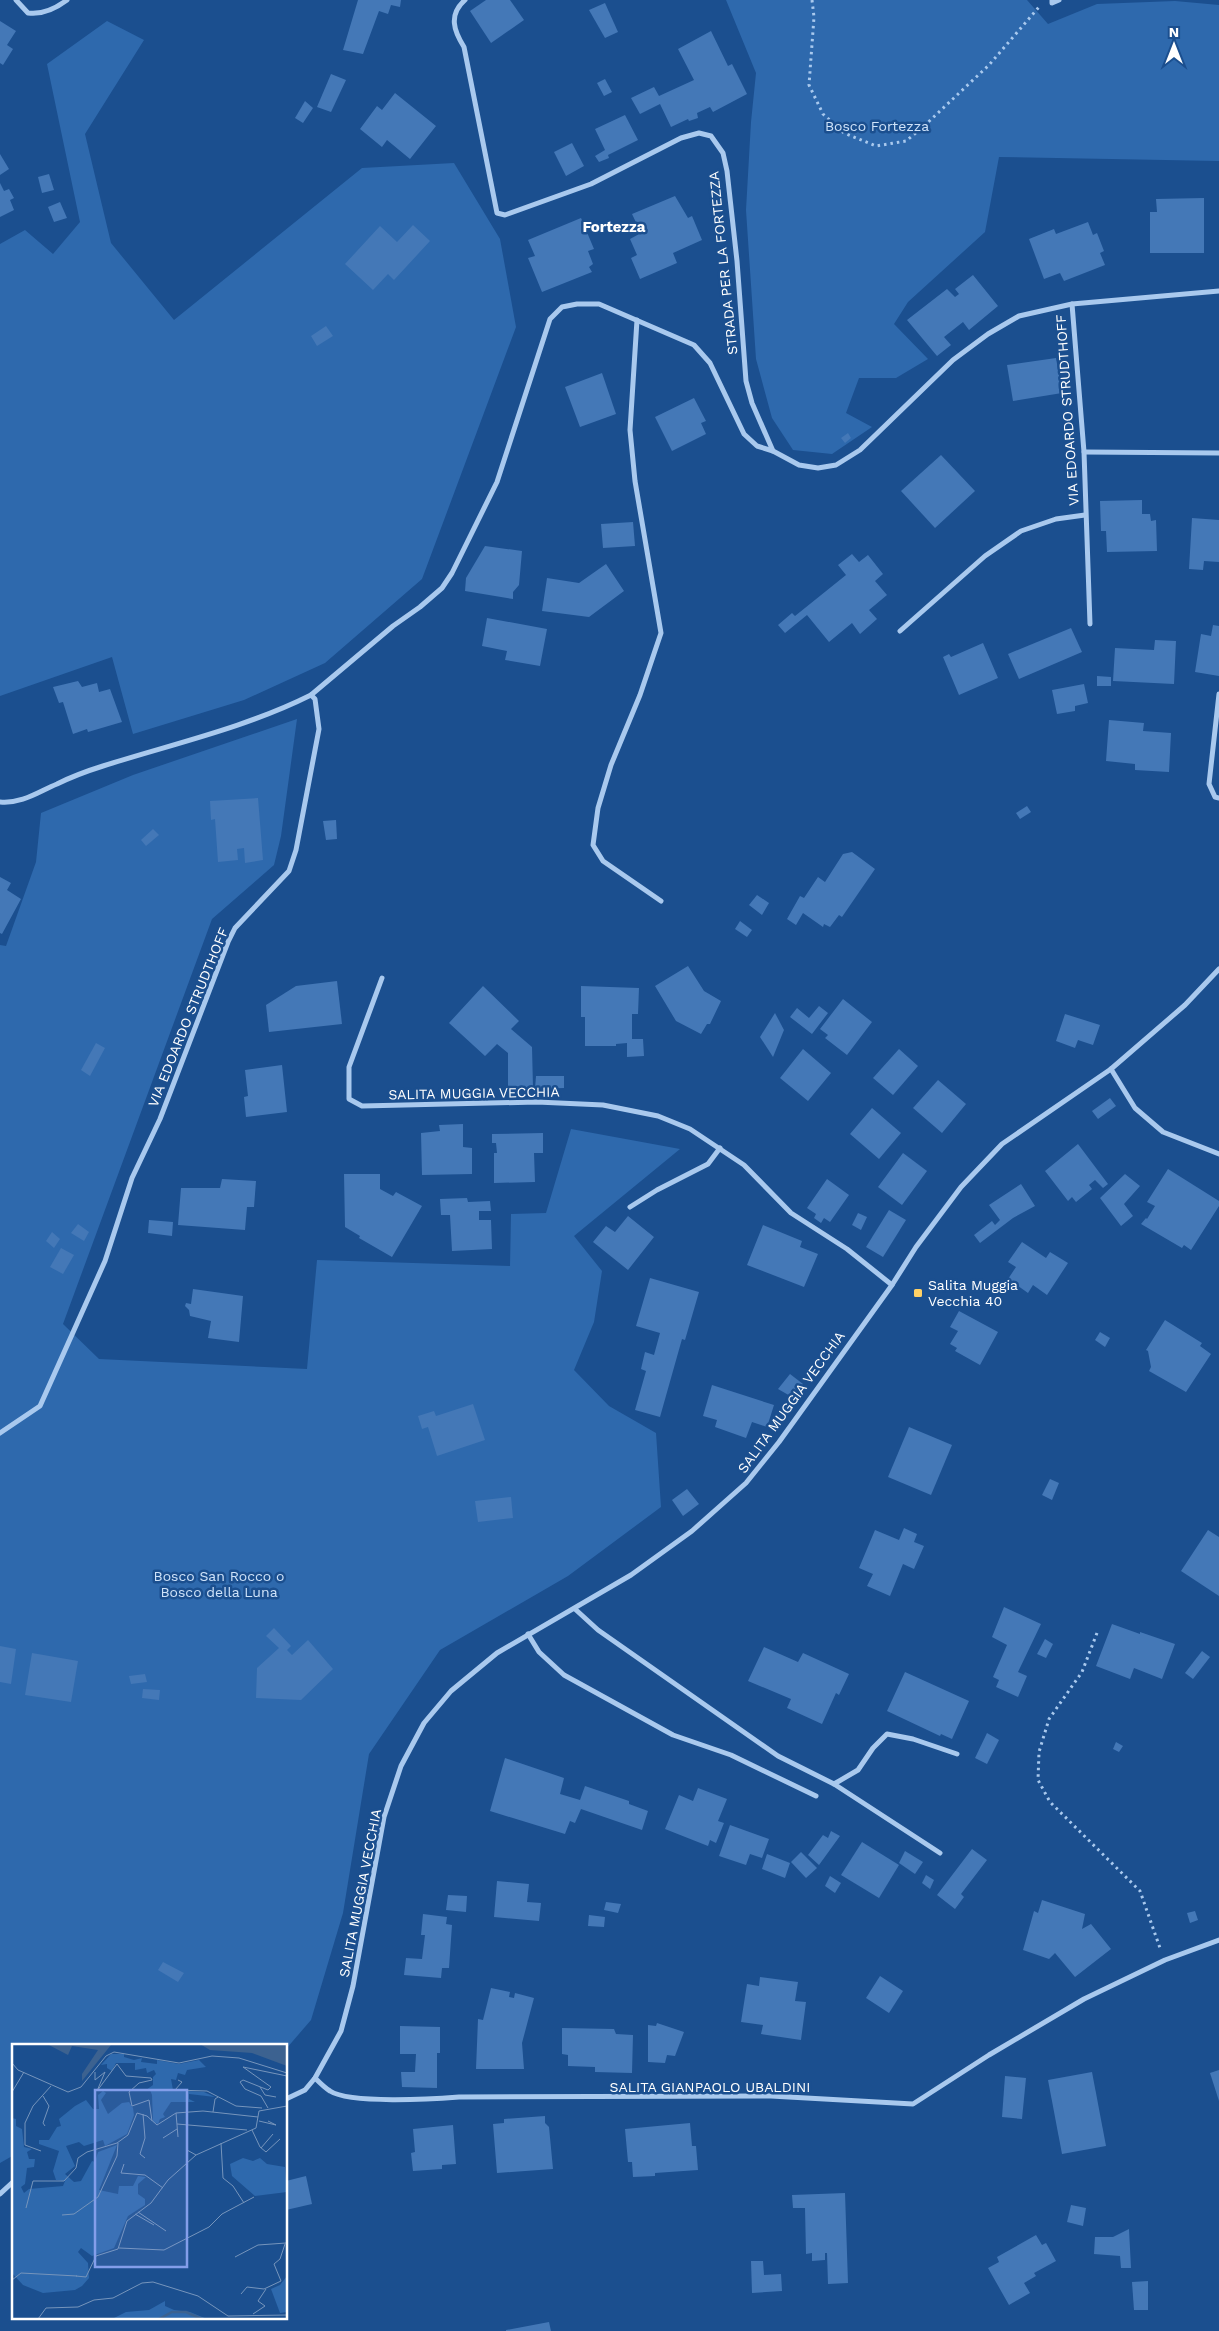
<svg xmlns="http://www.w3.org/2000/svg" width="1219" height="2331" font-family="'Work Sans',sans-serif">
	<rect width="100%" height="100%" fill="#1b4f8f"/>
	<g fill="#2e69ad">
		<polygon points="726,0 1027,0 1048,24 1097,4 1175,1 1219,5 1219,161 999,157 985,232 908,302 894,324 928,359 896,378 859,378 846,413 872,427 832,454 793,450 772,418 756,359 746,210 751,122 756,73"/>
		<polygon points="107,21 144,40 85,134 111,243 174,320 362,168 454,163 500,239 516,327 422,579 325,663 244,700 133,734 112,657 0,696 0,244 25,230 53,254 80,222 47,64"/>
		<polygon points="297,719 281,836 274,865 212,919 63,1324 99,1359 307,1369 317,1260 510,1266 511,1214 546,1213 571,1129 680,1149 574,1236 602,1271 594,1322 574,1370 609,1406 656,1433 661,1507 568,1576 440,1650 369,1754 343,1913 311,2020 286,2049 286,2045 14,2045 14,2155 0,2163 0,945 6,946 36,862 41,813 133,775"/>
	</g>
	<g fill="#4478b7">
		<polygon points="358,0 401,0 400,7 391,5 388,14 379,11 363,54 343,50"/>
		<polygon points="486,0 510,0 524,20 491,43 470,11"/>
		<polygon points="605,3 618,32 605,38 589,10"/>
		<polygon points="0,21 16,31 7,45 13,49 3,65 0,63"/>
		<polygon points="711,31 728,66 732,64 747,94 713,112 710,107 697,113 698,118 689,121 688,119 671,127 660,104 640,114 631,98 654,87 659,96 694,80 678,49"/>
		<polygon points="331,74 346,80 331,112 317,107"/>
		<polygon points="605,79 612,92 604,96 597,83"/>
		<polygon points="395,93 436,126 410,159 387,140 382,147 360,129 377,106 382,110"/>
		<polygon points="305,101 313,108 303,123 295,118"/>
		<polygon points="625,115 638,140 608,155 609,158 599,162 595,156 605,150 595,129"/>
		<polygon points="572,143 584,166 566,176 554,152"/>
		<polygon points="0,154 9,169 0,175"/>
		<polygon points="49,174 54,190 42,193 38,177"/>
		<polygon points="0,183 4,191 9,189 14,198 10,200 14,210 0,217"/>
		<polygon points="675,196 688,218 692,216 702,240 673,253 677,263 640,279 631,258 637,255 630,239 641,233 632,214"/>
		<polygon points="1204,198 1204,253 1150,253 1150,212 1157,212 1156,199"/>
		<polygon points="60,202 67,218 54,222 48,207"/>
		<polygon points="581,218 594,249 588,251 593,264 589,267 592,272 542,292 528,258 535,256 528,240"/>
		<polygon points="1088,222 1093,235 1097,233 1104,251 1100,253 1105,265 1064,281 1060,273 1044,279 1029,239 1054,229 1056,234"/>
		<polygon points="413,225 430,241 394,280 388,274 373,290 345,264 380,226 397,242"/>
		<polygon points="973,275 998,306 969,330 963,322 944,337 951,345 937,356 907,320 947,289 955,297 959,294 955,289"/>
		<polygon points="326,326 333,336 317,346 311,336"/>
		<polygon points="1056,358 1062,393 1013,401 1007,365"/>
		<polygon points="602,373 616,414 580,427 565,387"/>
		<polygon points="694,398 706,421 701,423 706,434 672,451 655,417"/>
		<polygon points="848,433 851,438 845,443 841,438"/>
		<polygon points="941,455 975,491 935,528 901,491"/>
		<polygon points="1142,500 1142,514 1150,514 1151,521 1156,520 1157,551 1107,552 1106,531 1101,531 1100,501"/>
		<polygon points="1192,518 1219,520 1219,562 1204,561 1203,570 1189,569"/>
		<polygon points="633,522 635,546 603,548 601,524"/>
		<polygon points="485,546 522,551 519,585 513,592 513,599 465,591 466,578"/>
		<polygon points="852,554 859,562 868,555 883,574 875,581 887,595 869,610 877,619 860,634 852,623 829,642 807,615 785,633 778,625 792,613 795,616 846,575 838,565"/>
		<polygon points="606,564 624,591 589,617 542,611 547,578 579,583"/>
		<polygon points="487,618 547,629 540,666 505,660 507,651 482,646"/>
		<polygon points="1213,625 1219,626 1219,676 1195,672 1201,634 1211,636"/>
		<polygon points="1071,628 1082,652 1019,679 1008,654"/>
		<polygon points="1155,640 1176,641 1174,684 1113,681 1115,648 1154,650"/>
		<polygon points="983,643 998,678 959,695 943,657 949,654 951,657"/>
		<polygon points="1097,676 1111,677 1111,686 1097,686"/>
		<polygon points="78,681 82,687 97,683 99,692 110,689 122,722 88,732 87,729 73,734 63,702 59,703 53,687"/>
		<polygon points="1084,684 1088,703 1075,706 1075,711 1057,714 1052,690"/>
		<polygon points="1109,720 1144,723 1143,731 1171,733 1169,772 1135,770 1135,764 1106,761"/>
		<polygon points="258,798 263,860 245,863 244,848 237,849 238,860 218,862 215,819 211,820 210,801"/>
		<polygon points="1027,806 1031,812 1020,819 1016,813"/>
		<polygon points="336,820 337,839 326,840 323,821"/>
		<polygon points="153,829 159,835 146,846 141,840"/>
		<polygon points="852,852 875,869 842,917 839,915 830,927 824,924 823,927 803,913 796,925 787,919 800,896 804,898 818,877 825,882 843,854"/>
		<polygon points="0,877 11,883 7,890 21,899 2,934 0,933"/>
		<polygon points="757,895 769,903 762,915 749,905"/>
		<polygon points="740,921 752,930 747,937 735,929"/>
		<polygon points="688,966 704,991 721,1001 710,1024 707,1024 701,1034 676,1021 655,986"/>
		<polygon points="337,981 342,1024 269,1032 266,1005 296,986"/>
		<polygon points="483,986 519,1021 511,1029 532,1047 533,1088 508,1088 508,1053 497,1044 485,1056 449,1023"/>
		<polygon points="581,986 639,988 638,1014 632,1014 632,1039 643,1039 644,1056 627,1057 627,1043 616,1044 616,1046 585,1046 585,1017 581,1017"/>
		<polygon points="843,999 872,1022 847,1055 825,1038 828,1035 820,1029"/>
		<polygon points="819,1006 828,1013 812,1034 790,1017 797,1008 809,1018"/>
		<polygon points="775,1013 784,1030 773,1057 760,1037"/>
		<polygon points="1065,1014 1100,1025 1093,1045 1078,1040 1075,1048 1056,1041"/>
		<polygon points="96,1043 105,1048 90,1076 81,1070"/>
		<polygon points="803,1049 831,1073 808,1101 780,1078"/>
		<polygon points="899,1049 918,1066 893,1095 873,1078"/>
		<polygon points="282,1065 287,1112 246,1117 244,1097 248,1096 245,1070"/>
		<polygon points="536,1076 564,1076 564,1088 535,1089"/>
		<polygon points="938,1080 966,1104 942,1133 913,1108"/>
		<polygon points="1110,1098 1116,1106 1098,1119 1092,1111"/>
		<polygon points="872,1108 901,1133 879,1159 850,1134"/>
		<polygon points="463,1124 463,1147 472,1148 472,1174 422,1175 421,1133 440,1131 439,1125"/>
		<polygon points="543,1133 543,1153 534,1153 535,1182 494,1183 494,1153 497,1153 496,1143 492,1143 492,1134"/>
		<polygon points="1078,1144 1108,1184 1103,1188 1095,1180 1089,1185 1092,1189 1076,1202 1072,1197 1068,1201 1045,1171"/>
		<polygon points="903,1153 927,1171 902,1205 878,1187"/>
		<polygon points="1168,1169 1219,1201 1219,1206 1191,1250 1184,1245 1182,1248 1141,1224 1146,1218 1147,1219 1155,1206 1147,1202"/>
		<polygon points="344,1174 380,1174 380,1189 393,1196 396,1192 422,1206 392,1257 359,1238 360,1236 345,1227"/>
		<polygon points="1125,1174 1140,1186 1124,1204 1133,1216 1121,1226 1100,1198"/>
		<polygon points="222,1179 256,1181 254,1207 247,1207 245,1230 178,1225 181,1188 220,1188"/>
		<polygon points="827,1179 849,1195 830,1222 824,1218 821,1223 814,1218 816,1214 807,1208"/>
		<polygon points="1021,1184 1035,1206 1013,1218 980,1243 974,1235 992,1221 995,1225 1000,1220 989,1205"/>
		<polygon points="467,1198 468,1202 490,1201 491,1211 479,1211 479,1220 491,1220 492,1249 452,1251 450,1215 441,1215 440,1199"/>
		<polygon points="889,1210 906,1220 883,1257 866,1247"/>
		<polygon points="858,1213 867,1217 861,1230 852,1225"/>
		<polygon points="628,1216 654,1237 628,1270 593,1242 606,1226 615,1232"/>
		<polygon points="149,1220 173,1222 172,1236 148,1233"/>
		<polygon points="78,1224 89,1232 84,1241 71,1233"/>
		<polygon points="763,1225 802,1241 800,1247 818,1254 804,1287 747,1265"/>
		<polygon points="52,1232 60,1239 54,1248 46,1241"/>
		<polygon points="1022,1242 1046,1258 1050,1252 1068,1263 1047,1295 1033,1285 1028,1293 1008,1279 1016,1267 1008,1262"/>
		<polygon points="61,1248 74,1255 63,1274 50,1267"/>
		<polygon points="650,1278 699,1292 685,1340 682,1339 660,1417 635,1410 646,1371 641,1369 645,1352 654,1355 660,1333 636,1326"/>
		<polygon points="193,1289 243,1296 239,1342 208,1338 211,1321 190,1316 189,1310 185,1306 186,1303 191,1304"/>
		<polygon points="959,1311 998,1332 980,1365 955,1351 957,1348 950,1344 958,1331 950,1327"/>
		<polygon points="1165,1320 1202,1343 1200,1346 1211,1354 1186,1392 1149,1371 1151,1367 1148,1351 1146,1350"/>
		<polygon points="1100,1332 1110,1338 1105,1347 1095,1340"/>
		<polygon points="790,1374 803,1384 792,1397 778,1389"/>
		<polygon points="712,1385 774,1405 767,1427 752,1422 746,1438 715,1427 717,1420 703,1416"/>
		<polygon points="473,1404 485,1440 437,1456 428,1427 422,1429 418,1416 434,1411 436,1416"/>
		<polygon points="909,1427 952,1445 931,1495 888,1477"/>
		<polygon points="1050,1479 1059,1483 1052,1500 1042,1495"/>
		<polygon points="687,1489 699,1504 683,1516 672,1500"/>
		<polygon points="511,1497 513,1518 478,1522 475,1501"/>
		<polygon points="904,1528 917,1534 914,1542 924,1546 914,1569 903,1564 890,1596 867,1586 873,1574 859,1568 875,1530 899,1540"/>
		<polygon points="1208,1530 1219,1537 1219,1596 1181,1571"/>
		<polygon points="1004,1607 1041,1624 1018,1672 1027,1676 1018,1697 996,1687 999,1680 993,1677 1007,1645 992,1637"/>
		<polygon points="1112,1624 1140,1634 1140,1632 1175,1644 1162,1679 1134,1668 1130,1679 1096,1666"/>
		<polygon points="274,1628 291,1646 287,1650 292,1655 308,1640 333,1669 301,1700 256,1698 257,1668 279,1648 266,1636"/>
		<polygon points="1045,1639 1053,1644 1046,1658 1037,1654"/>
		<polygon points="0,1646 16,1649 11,1684 0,1682"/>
		<polygon points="764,1647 798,1662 803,1653 849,1674 839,1695 836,1693 822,1724 787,1708 791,1699 748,1681"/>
		<polygon points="1202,1651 1210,1657 1193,1679 1185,1673"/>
		<polygon points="32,1653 78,1661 71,1702 25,1695"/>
		<polygon points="905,1672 969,1701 952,1739 941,1734 940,1736 887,1711"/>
		<polygon points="145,1674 147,1682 131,1684 129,1676"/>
		<polygon points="143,1689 160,1690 159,1700 142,1698"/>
		<polygon points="987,1733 999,1740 987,1764 975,1758"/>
		<polygon points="1116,1742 1123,1746 1119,1752 1113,1749"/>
		<polygon points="505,1758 564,1778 560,1794 580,1800 585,1786 629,1801 629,1804 648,1811 642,1830 581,1809 575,1823 570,1821 565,1834 490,1811"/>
		<polygon points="698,1788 727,1799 718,1821 724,1823 716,1843 710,1840 708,1846 665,1829 679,1795 693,1801"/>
		<polygon points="730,1825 769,1839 762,1858 750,1854 746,1865 719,1856"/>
		<polygon points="831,1831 840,1836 819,1865 808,1855 823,1835 828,1838"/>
		<polygon points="862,1842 899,1865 879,1898 841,1875"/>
		<polygon points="972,1849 987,1860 961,1894 964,1897 955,1909 937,1895"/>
		<polygon points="905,1851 923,1862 915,1874 899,1863"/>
		<polygon points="801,1852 817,1868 806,1878 791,1862"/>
		<polygon points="767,1854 790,1863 785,1878 762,1869"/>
		<polygon points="926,1875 934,1880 930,1889 922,1883"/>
		<polygon points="830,1876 841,1883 835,1893 825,1886"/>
		<polygon points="497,1881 529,1884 527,1902 541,1903 539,1921 494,1917"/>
		<polygon points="448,1895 467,1896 466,1912 446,1910"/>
		<polygon points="1042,1900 1085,1914 1082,1929 1091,1924 1111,1949 1075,1977 1055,1953 1049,1959 1023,1950 1034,1911 1038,1913"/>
		<polygon points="606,1902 621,1904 618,1913 604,1910"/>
		<polygon points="1195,1911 1198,1920 1190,1923 1187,1913"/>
		<polygon points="423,1914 447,1917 446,1924 452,1925 449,1968 442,1968 441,1978 404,1975 406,1958 422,1959 425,1935 421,1935"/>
		<polygon points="589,1915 605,1917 604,1927 588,1926"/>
		<polygon points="163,1962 184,1973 178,1982 158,1970"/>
		<polygon points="880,1976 903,1991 889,2013 866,1998"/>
		<polygon points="760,1977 798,1982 795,2001 806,2002 801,2040 761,2034 763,2025 741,2022 747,1984 759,1986"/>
		<polygon points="491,1988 510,1992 509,1997 514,1998 515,1993 534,1998 522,2043 524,2069 476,2069 478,2019 483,2020"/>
		<polygon points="657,2023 684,2032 675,2056 667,2055 665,2063 648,2062 648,2025 656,2026"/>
		<polygon points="400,2026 440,2027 440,2053 437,2053 437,2088 402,2087 401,2072 415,2072 416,2054 400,2054"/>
		<polygon points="562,2028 614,2029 616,2034 633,2035 632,2073 595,2072 595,2067 568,2066 568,2055 562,2054"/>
		<polygon points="1219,2070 1219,2101 1210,2073"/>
		<polygon points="1092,2072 1106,2146 1062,2154 1048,2080"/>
		<polygon points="1005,2076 1026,2078 1022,2119 1002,2117"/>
		<polygon points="545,2116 545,2123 549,2127 553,2169 497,2173 493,2124 504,2123 504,2119"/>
		<polygon points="690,2123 692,2146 696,2146 698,2170 655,2173 655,2176 633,2177 632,2162 628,2162 625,2129"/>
		<polygon points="453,2125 456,2164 442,2165 442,2169 413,2171 411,2153 415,2152 413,2129"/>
		<polygon points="306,2176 312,2204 286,2210 286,2181"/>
		<polygon points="845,2193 848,2283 828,2284 827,2253 825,2253 825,2260 812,2261 812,2253 806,2254 805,2208 793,2208 792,2195"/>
		<polygon points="1071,2205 1086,2208 1083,2226 1067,2222"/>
		<polygon points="1129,2229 1131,2268 1121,2268 1120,2256 1094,2254 1095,2237 1113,2237"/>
		<polygon points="1036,2235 1042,2245 1046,2243 1056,2261 1034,2273 1036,2276 1024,2283 1030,2293 1009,2305 988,2268 999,2262 997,2257"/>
		<polygon points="751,2261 763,2261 764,2275 781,2274 782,2291 752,2293"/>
		<polygon points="1148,2281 1148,2310 1134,2310 1132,2282"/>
		<polygon points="549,2322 551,2331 506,2331 506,2330"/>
	</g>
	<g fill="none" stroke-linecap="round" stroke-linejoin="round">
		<g stroke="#a9c9ee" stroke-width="3" stroke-dasharray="2.5 4" stroke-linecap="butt">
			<polyline points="812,0 814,17 809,85 823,114 844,133 876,146 906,141 923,127 989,65 1039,7"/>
			<polyline points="1097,1633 1082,1672 1049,1719 1039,1752 1038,1780 1050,1802 1140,1891 1160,1948"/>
		</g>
		<g stroke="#a9c9ee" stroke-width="5">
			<path d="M16,0L28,13C43,15 55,9 67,0"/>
			<path d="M465,0C448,15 454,31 464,47L497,213L505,215L591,184L681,138L699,133L711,136L723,153L727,171L737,261L746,381L752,403L773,451"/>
			<polyline points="1052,0 1052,3 1059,0"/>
			<polyline points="1072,304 1084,452 1090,624"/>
			<polyline points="637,320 630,430 635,481 661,633 640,695 611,765 598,808 593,845 603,861 661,901"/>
			<polyline points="1084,452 1219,453"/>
			<polyline points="900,631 985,556 1021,531 1056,519 1085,515"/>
			<polyline points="1219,694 1209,784 1215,797 1219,798"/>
			<path d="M0,802C22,804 38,792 57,784C71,777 87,771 103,766C172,744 245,728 311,695L393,626L420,607L442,588L452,573L497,482L550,319L562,307L577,304H599L694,345L710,363L744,434L757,446L773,451L799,465L818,468L836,465L860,450L953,360L988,334L1019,316L1072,304L1219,291"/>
			<polyline points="382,978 349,1067 349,1099 362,1106 537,1102 603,1105 658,1116 690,1129 744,1165 791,1213 847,1249 892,1285"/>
			<polyline points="1111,1069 1135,1108 1163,1132 1219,1154"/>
			<polyline points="630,1207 657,1190 708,1164 720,1148"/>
			<polyline points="0,1433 40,1406 105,1261 132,1178 160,1119 228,942 235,928 289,871 296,850 319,729 315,699 311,695"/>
			<polyline points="575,1609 598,1630 778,1756 834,1784 940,1853"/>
			<polyline points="528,1634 539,1652 564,1675 673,1735 731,1755 816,1796"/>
			<polyline points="834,1784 858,1770 873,1748 887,1734 913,1739 957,1754"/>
			<path d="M315,2078C320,2083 325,2088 330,2091C350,2104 433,2099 459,2097L771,2096L913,2104L989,2055L1084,1999L1165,1960L1219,1940"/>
			<polyline points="286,2099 305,2090 315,2078 341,2031 353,1986 384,1817 401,1766 424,1723 451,1691 497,1653 631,1575 692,1531 746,1483 779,1442 892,1285 916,1247 961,1187 1002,1144 1111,1069 1185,1005 1219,969"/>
			<polyline points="0,2194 14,2181"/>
		</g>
	</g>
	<rect fill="#ffd166" stroke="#1b4f8f" stroke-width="2" x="913" y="1288" width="10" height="10" rx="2.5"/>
	<g text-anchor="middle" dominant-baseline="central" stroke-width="5" stroke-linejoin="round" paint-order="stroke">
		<g font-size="14" fill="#cfe3fa" stroke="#1b4f8f">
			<text x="877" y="126">Bosco Fortezza</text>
			<text x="219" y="1576">Bosco San Rocco o<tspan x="219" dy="16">Bosco della Luna</tspan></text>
		</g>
		<g font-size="14" fill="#fff" stroke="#1b4f8f">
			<text transform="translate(723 263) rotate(-96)">STRADA PER LA FORTEZZA</text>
			<text transform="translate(1067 410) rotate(-94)">VIA EDOARDO STRUDTHOFF</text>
			<text transform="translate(188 1017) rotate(-68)">VIA EDOARDO STRUDTHOFF</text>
			<text transform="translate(474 1093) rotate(-1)">SALITA MUGGIA VECCHIA</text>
			<text transform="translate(791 1402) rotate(-54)">SALITA MUGGIA VECCHIA</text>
			<text transform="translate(360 1893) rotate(-79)">SALITA MUGGIA VECCHIA</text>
			<text x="710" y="2087">SALITA GIANPAOLO UBALDINI</text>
		</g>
		<g font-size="14" fill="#fff" stroke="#1b4f8f" text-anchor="start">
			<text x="928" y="1285">Salita Muggia<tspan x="928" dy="16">Vecchia 40</tspan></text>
		</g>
		<g font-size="15" font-weight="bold" fill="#fff" stroke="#1b4f8f">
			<text x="614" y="227">Fortezza</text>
		</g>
	</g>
	<g transform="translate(12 2044)">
		<rect width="275" height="275" fill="#1b4f8f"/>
		<path d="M99,10H112V13L122,16L130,14L129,18L145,20V16L167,20L187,16L194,23L175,26L173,31L166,29L164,36L159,35L161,46L192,48L203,53L177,50V55L183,58H159L151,70L153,73L148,75L146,80L141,78L140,51L138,46H134L141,41V33L144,30L142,26L135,29L134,24L123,26V19H104L100,27L95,24V20L89,21ZM91,47L94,49L89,56L96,70L110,59L117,58L121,64L122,71L115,90L93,102L91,96L72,102L67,98L54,102L63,122L53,130L62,138L69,137L80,117L83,118L86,108L105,101L87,146L106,150L107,142H121L126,132L134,133L126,140V150L133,155V161L116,172L102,204L80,212L69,204L66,208L76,219L77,234L70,242L63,246L31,249L11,241L0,229V74L4,75V82L10,85L12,103L20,105L15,108L17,115H23L22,123L15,124L13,140L9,143L12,149L17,145L51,142L53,137L44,136L41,127L47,107L27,100V96H37L45,83L49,82L47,75L63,62L74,56L81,65H87L86,51ZM231,114L241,117L248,114L255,120L273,123L275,148L243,152L220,132L218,120ZM275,232V268L268,269L259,245L268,241ZM153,257V262L162,266L178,268L195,275H100L114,268L137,266Z" fill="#2e69ad"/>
		<path d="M35,0H118L99,1L70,37V30L86,6L60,2L56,11ZM188,0H275V22L240,9L198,6Z" fill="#3c6290"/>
		<path fill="none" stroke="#3c6290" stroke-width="2.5" d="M147,275L160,268H174L190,275"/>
		<path fill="none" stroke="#7695bc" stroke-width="1" d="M0,19L6,26L56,48L69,43L94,12L102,8L167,19L200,12L227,14L275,29M231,23L259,43L256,46L231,36L228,38L233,45L249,52L256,64M231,23L275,32M83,28V36L93,28L85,47L105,20L114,32L139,34L140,36L127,39L117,48L120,62L137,56L140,77M166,36L170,38L163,46L195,47L224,62L250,64M248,43L253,51L264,53M0,48L12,28M31,52L37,62L31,79L33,82M201,68L203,55L206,53M164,69L166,93M131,70L133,94L128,110L133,114M247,77L264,81L256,77M165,80L235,86M240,86L248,103L254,108L268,95M151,94L165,85M175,99V106L184,111M209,99L211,134L221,142L232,159M249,104L261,90M29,107L13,101V79L21,62L39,42M112,120L109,129L133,131L151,144M14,164L21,137H52L64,124L66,114L75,108L105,99L116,91L125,69L135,72L145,81L164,69L191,67L246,73M126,168L154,187M123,170L142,181M50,171L62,170L86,153L105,112L106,99M107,204L152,206L197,183L210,170L242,153M223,213L246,201L274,199M64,232L74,233L84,212L106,205L115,177L139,159L156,136L184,111L244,84L247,67L275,62M0,236L9,229L65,232M229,250L235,243L252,245L269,237L262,220L268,215L273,200M241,270L253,262L246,257L254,245M26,275L34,264L66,263L82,256L101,254L130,239L141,238L186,252L216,272L275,271"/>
		<path fill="#839eea" fill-opacity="0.15" stroke="#839eea" stroke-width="2.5" d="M83,46H175V223H83Z"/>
		<rect width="275" height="275" fill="none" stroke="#fff" stroke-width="2.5"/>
	</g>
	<g transform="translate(1174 45)" stroke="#1b4f8f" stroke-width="4" paint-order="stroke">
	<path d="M0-4L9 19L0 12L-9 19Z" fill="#ffffff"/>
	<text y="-8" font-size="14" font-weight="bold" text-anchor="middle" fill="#ffffff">N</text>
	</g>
</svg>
